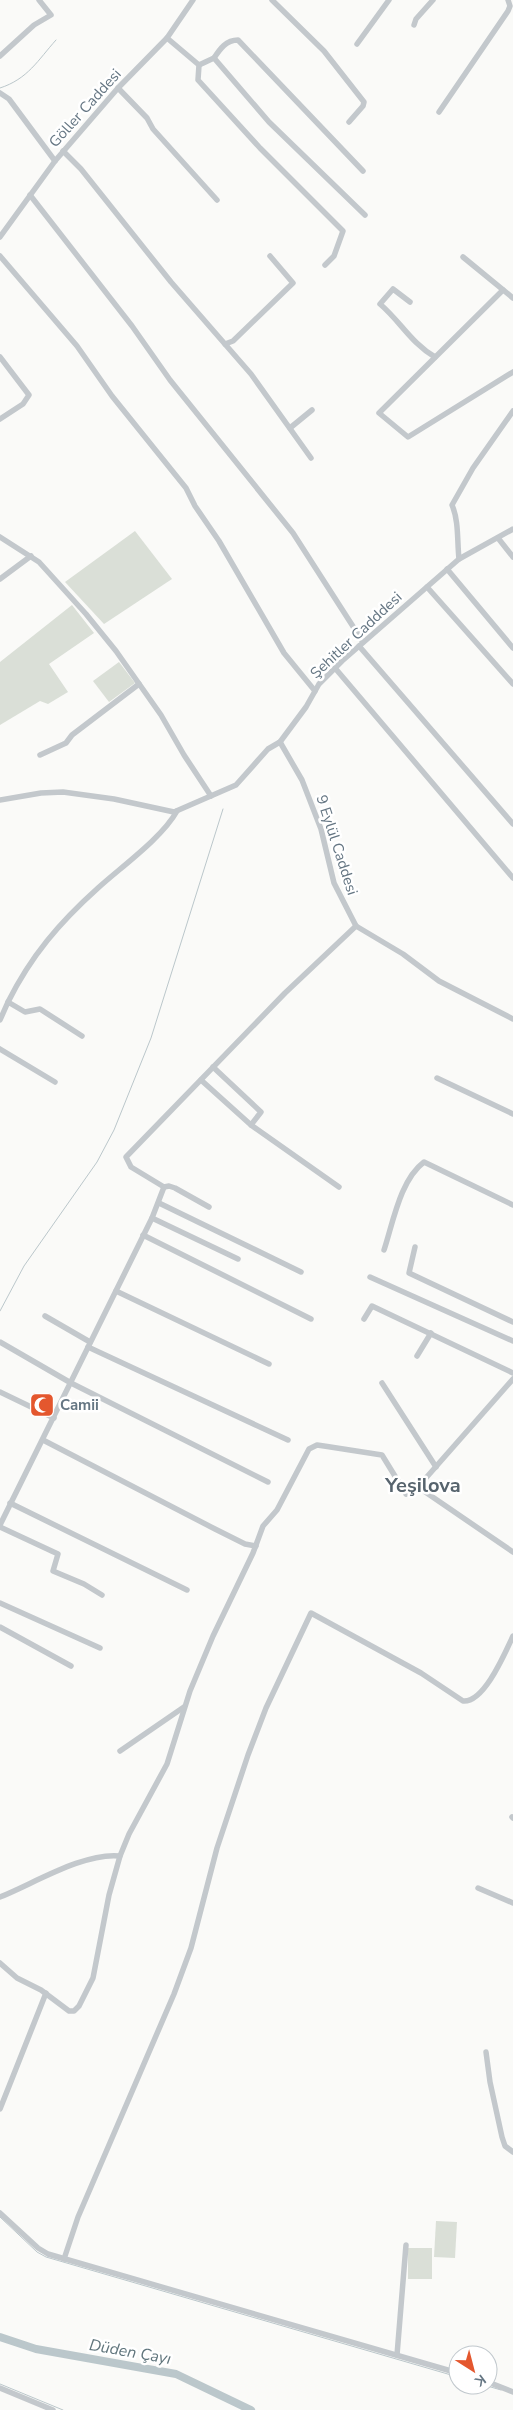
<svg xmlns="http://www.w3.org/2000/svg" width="513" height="2410" font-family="'Nunito Sans',sans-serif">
	<rect width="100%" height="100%" fill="#fafaf8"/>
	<g fill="#dadfd7">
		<polygon points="135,531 172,579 104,624 65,582"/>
		<polygon points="72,605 94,633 49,664 68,692 48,704 40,701 0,725 0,662"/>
		<polygon points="119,662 135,683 109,702 93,681"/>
		<polygon points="436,2221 457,2222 455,2258 434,2257"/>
		<rect x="408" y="2248" width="24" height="31"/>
	</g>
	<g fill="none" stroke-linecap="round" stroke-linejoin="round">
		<g stroke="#bbc7cb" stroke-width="1">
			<path d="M0,88C28,79 38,60 56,40"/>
			<polyline points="0,1311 24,1266 97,1162 114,1130 151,1038 223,809"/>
			<polyline points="0,2217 37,2252 46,2257 458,2377"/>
			<polyline points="0,2384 63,2410"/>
			<polyline points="484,2385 501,2390"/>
		</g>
		<polyline stroke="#bbc7cb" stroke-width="8" points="0,2337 36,2349 176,2374 251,2410"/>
		<g stroke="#c3c8cc" stroke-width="5.5">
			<polyline points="272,0 324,51 364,102 363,106 349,122"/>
			<polyline points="414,25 416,19 433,0"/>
			<polyline points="167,38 199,65 198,80 260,148 343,231 334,256 325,265"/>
			<polyline points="357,44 389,0"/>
			<polyline points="0,56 34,25 51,15 39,0"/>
			<path d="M214,58C220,49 226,40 238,40L363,171"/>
			<polyline points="199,65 214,58 269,122 365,215"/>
			<polyline points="118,88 147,118 153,129 217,200"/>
			<polyline points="0,93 9,99 55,161"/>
			<polyline points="439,112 508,11 510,6 508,0"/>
			<polyline points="63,151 81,169 171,282 251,374 311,458"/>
			<polyline points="30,195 132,326 170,380 293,533 363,642"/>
			<polyline points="0,237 55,161 118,88 167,38 193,0"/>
			<polyline points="0,256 77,346 112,396 186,488 195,506 219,541 284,653 315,691"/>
			<polyline points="463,257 513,298"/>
			<polyline points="503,290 379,413 408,437 513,372"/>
			<path d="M410,302L393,289L380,304C400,321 412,344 435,357"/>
			<polyline points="225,344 233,341 293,283 270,256"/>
			<polyline points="0,357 29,395 23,404 0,419"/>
			<polyline points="290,428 312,410"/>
			<polyline points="0,537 39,562 86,614 116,651 161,715 184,755 211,796"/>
			<polyline points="498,538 513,557"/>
			<path d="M459,559C457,541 459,521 452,505L473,468L513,411"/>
			<polyline points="447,569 513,648"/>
			<polyline points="0,579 31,556"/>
			<polyline points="427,587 513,684"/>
			<polyline points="359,646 513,824"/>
			<polyline points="335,668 513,878"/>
			<polyline points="280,742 302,780 321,829 334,883 356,926 403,954 439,981 513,1019"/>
			<polyline points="40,755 66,743 72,735 139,684"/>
			<polyline points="0,800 41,793 63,792 114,799 174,812 236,785 268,749 280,742 306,707 319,684 342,661 459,559 513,529"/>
			<path d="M8,1002C31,956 59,923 98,888C121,867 162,838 177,811"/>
			<polyline points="0,1020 8,1002 25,1012 40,1009 82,1036"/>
			<polyline points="0,1049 55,1082"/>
			<polyline points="213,1067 261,1112 251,1125"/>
			<polyline points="437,1078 513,1114"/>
			<polyline points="201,1080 251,1125 339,1187"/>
			<polyline points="159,1203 301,1272"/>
			<polyline points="209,1207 175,1188 169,1186 164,1187 131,1167 126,1157 285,993 356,926"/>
			<polyline points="152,1218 238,1259"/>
			<polyline points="143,1235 311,1319"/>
			<polyline points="415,1247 409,1273 513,1322"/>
			<path d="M384,1250C393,1223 400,1180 424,1162L513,1205"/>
			<polyline points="370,1277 513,1341"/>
			<polyline points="116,1291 269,1364"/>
			<polyline points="45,1316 90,1342"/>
			<polyline points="364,1319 372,1306 513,1373"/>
			<polyline points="0,1342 71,1383 268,1482"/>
			<polyline points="88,1347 288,1440"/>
			<polyline points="417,1356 431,1333"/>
			<polyline points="513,1379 418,1487 513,1552"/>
			<polyline points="382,1383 436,1467"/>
			<polyline points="0,1392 54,1418"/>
			<polyline points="43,1440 215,1529 245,1544 256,1546"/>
			<polyline points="10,1503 187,1590"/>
			<polyline points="0,1525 152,1218 164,1187"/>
			<polyline points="0,1527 58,1554 53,1571 84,1584 102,1595"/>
			<polyline points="0,1603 100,1648"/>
			<polyline points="0,1627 71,1666"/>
			<polyline points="120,1751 184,1707"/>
			<polyline points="512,1817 513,1818"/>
			<polyline points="478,1888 513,1903"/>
			<path d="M0,1897C33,1884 84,1852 120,1856"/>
			<polyline points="0,1963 17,1978 41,1990 69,2011 74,2011 79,2006 93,1978 109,1895 120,1856 129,1834 167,1764 190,1691 213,1636 253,1553 263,1526 277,1510 309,1449 317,1445 324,1446 382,1455 406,1494 418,1487"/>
			<polyline points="486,2052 490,2082 502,2137 505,2146 513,2152"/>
			<polyline points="0,2109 46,1993"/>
			<polyline points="0,2213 38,2248 48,2254 458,2373"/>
			<path d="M64,2259L78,2217L174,1994L191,1948L217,1848L248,1755L266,1708L311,1613L421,1673L463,1701C484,1703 505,1653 513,1636"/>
			<polyline points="397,2355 406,2245"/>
			<polyline points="488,2382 513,2392"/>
			<polyline points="0,2388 53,2410"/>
		</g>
	</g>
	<defs>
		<symbol id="mosque-square" viewBox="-11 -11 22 22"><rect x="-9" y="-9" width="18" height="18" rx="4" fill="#e4572e" stroke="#fff"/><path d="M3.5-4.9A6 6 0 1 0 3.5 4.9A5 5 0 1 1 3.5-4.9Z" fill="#fff"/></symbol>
	</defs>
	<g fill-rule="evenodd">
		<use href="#mosque-square" x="28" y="1391" width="28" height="28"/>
	</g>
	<g text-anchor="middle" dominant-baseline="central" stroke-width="5" stroke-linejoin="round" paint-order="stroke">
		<g font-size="15" fill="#657683" stroke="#fff">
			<text transform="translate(85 108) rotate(-48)">Göller Caddesi</text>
			<text transform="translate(356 635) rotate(-43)">Şehitler Cadddesi</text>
			<text transform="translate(337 845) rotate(72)">9 Eylül Caddesi</text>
		</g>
		<g font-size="15" font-weight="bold" fill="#657683" stroke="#fff" text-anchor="start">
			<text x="60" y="1405">Camii</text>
		</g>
		<g font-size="16" font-style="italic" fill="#60757c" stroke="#fff">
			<text transform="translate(130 2352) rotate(10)">Düden Çayı</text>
		</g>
		<g font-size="20" font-weight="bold" fill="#57646e" stroke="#fff">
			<text x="423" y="1485">Yeşilova</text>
		</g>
	</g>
	<g transform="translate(473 2370) rotate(144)"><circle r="24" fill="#ffffff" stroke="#c1c8cd"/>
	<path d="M0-4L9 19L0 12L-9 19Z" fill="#e4572e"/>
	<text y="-8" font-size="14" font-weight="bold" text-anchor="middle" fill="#657683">K</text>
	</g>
</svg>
